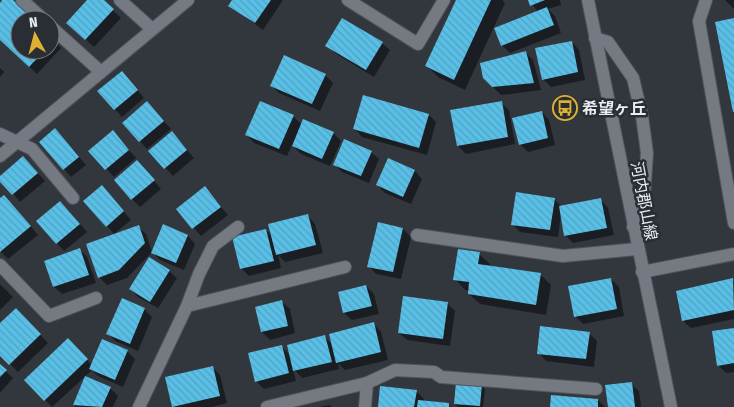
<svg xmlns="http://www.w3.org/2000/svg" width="734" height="407" font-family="'Fira Sans Condensed','Noto Sans JP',sans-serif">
	<defs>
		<pattern id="building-back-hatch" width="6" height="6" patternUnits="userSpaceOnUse" patternTransform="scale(1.25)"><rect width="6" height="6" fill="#58bfe7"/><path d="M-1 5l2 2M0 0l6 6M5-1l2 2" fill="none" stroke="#54a1bf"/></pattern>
	</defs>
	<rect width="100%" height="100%" fill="#32373e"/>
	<g fill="#0007">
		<polygon points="4,0 11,0 32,20 20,20 20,50 50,50 50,36 61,48 37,74 0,39 0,4"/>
		<polygon points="89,0 102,0 121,18 94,47 75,30"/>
		<polygon points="234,0 283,0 263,30 230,5"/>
		<polygon points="457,0 502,0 505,3 465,90 438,77 427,66"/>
		<polygon points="529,0 560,0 561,5 548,9 555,16 561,33 510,53 502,45 538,12"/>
		<polygon points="725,0 734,0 734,9"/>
		<polygon points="572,42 579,50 585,80 551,87 543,79"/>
		<polygon points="382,43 390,50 374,77 335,53 327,45"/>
		<polygon points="526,53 533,60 541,90 501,95 484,78"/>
		<polygon points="0,68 4,72 0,77"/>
		<polygon points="325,75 333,83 320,111 279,93 271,85"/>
		<polygon points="129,80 144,98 122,117 115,109"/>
		<polygon points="501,103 509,110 515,144 466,154 458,146 452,111"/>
		<polygon points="155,111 171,129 147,149 140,141"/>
		<polygon points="542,112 549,120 555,145 528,152 520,144"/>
		<polygon points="429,115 436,122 427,155 362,137 355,129"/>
		<polygon points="293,116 302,125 333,133 341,141 330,166 301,154 292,145 287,156 254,143 246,135"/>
		<polygon points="62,137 86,165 71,177 64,169"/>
		<polygon points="120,140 136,158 114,177 90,151"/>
		<polygon points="179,140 194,158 173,176 150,151"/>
		<polygon points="371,152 379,159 369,183 342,172 335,165"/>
		<polygon points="23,157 45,181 20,202 0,177"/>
		<polygon points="389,160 415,171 422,179 411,204 385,193 377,185"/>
		<polygon points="145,169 161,189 140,207 132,199"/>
		<polygon points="205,188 228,215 201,236 178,209"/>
		<polygon points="109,194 131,220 114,234 107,226"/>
		<polygon points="554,199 562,207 601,200 608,208 614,235 573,243 565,235 561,214 558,237 520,232 512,224"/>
		<polygon points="0,200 12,204 38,235 8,259 0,251"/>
		<polygon points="68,210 87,232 64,251 57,243"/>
		<polygon points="308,216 315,224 323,253 285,262 278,255 281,268 249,276 241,268 266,230 273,237"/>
		<polygon points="378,224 403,229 411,237 401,279 376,274 369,266"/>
		<polygon points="164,226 188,236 195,244 184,270 160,260 152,252 127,278 107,285 99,277 138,227 146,234 152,252"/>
		<polygon points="80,250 87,257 96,283 62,294 54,287 45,261"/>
		<polygon points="479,254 490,264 490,267 540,274 551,285 546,315 480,304 469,294 470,291 465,290 455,279"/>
		<polygon points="169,271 177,278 158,308 138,297 131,289"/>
		<polygon points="611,279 619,287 624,316 583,324 575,316"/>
		<polygon points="732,279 734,281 734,319 691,328 683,321"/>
		<polygon points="0,284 13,297 0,310"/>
		<polygon points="366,286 374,294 379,314 352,320 344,313"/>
		<polygon points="282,302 290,309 295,333 270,340 262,332 256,308"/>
		<polygon points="447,303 455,311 450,346 407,340 399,333"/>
		<polygon points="144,309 152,317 138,351 115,341 108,333"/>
		<polygon points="16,310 48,343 18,372 0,354 0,325"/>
		<polygon points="374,324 381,332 388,360 345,370 338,363 339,369 302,378 293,368 296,381 264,389 256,381 281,346 291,356 325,337 332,344"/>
		<polygon points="734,329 734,372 726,373 718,365"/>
		<polygon points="589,333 597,341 594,367 546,361 539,353"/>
		<polygon points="67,340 92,365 127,351 135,359 123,387 98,376 92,370 52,407 26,380"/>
		<polygon points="0,366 13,378 0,393"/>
		<polygon points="212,367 220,375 227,403 212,407 174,407"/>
		<polygon points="631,384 639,391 641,407 609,407"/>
		<polygon points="481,385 485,389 483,407 458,407 455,404"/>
		<polygon points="110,388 118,396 113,407 76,407 74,405"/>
		<polygon points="416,391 424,399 423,402 449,405 451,407 379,407"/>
		<polygon points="598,400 605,407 551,407"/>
		<polygon points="330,405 332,407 319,407"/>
	</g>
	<g fill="url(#building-back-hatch)">
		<polygon points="2,0 13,0 34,20 20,20 20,50 45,50 29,67 0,40 0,3"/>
		<polygon points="87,0 104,0 114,9 85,40 66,23"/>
		<polygon points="232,0 271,0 255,23 228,6"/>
		<polygon points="456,0 491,0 454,80 425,66"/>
		<polygon points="528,0 545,0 530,6"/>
		<polygon points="547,7 554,25 501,46 494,28"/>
		<polygon points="342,18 383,42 366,70 325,46"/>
		<polygon points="734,18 734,112 733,112 715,22"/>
		<polygon points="572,41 578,72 542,80 535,48"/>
		<polygon points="526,51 534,83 492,87 483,78 480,63"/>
		<polygon points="284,55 326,74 312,104 270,86"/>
		<polygon points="122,71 138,90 114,110 97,91"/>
		<polygon points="363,95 429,114 419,148 353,129"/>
		<polygon points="147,101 164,121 139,142 122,123"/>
		<polygon points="260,101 294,115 279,149 245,135"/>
		<polygon points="502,101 508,137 457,146 450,110"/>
		<polygon points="542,111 548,138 519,145 512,118"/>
		<polygon points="303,119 334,132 322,159 292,146"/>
		<polygon points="55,128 79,157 63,170 39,142"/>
		<polygon points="113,130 129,150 105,170 88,151"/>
		<polygon points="172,131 187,150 164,169 148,151"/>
		<polygon points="344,139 372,151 361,176 333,165"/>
		<polygon points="23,156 38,173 12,195 0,182 0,176"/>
		<polygon points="388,158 415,170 403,197 376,185"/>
		<polygon points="137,160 155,180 131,200 114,180"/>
		<polygon points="102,185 124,211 106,227 83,201"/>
		<polygon points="205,186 221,207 192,229 176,209"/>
		<polygon points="516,192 555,198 550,230 511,225"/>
		<polygon points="4,195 31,226 0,252 0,198"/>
		<polygon points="601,198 607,228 564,236 559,206"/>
		<polygon points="60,201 80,224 56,244 36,221"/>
		<polygon points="308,214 316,245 276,255 268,224"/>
		<polygon points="378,222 403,228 393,272 367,267"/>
		<polygon points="163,224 188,235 176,263 151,253"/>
		<polygon points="139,225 145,243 119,270 98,278 86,244"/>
		<polygon points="266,229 274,261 240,269 232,237"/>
		<polygon points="80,248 89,275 53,287 44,261"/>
		<polygon points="458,249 480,252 478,264 541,273 536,305 468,294 469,282 453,280"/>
		<polygon points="149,257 170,270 150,302 129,289"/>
		<polygon points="611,278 617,309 574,317 568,286"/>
		<polygon points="733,278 734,310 682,321 676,291"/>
		<polygon points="366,285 372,306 343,313 338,292"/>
		<polygon points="403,296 448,302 443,339 398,333"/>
		<polygon points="122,298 145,308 130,344 106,334"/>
		<polygon points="282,300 288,326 261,332 255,307"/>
		<polygon points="16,308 41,334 9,365 0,356 0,323"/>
		<polygon points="374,322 381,352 336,363 329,334"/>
		<polygon points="540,326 590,332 586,359 537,354"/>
		<polygon points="734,328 734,363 717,366 712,331"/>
		<polygon points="325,335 332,362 293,371 287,345"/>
		<polygon points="68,338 88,359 44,401 24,380"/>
		<polygon points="102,339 128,350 115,380 89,369"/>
		<polygon points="282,345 289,373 255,382 248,353"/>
		<polygon points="0,364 7,370 0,377"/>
		<polygon points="213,366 220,396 172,407 165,377"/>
		<polygon points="85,376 111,387 102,407 73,405"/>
		<polygon points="456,382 482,384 480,406 454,404"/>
		<polygon points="632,382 635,407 608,407 605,385"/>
		<polygon points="380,386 417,390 414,407 378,407"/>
		<polygon points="551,395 598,399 598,407 550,407"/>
		<polygon points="418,400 449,403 449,407 417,407"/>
	</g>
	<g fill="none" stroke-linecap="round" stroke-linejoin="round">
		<defs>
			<g id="minor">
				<polyline points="22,0 44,20"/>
				<polyline points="120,0 152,29"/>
				<polyline points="348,0 418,44 444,0"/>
				<polyline points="706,0 699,21 734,223"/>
				<polyline points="50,26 101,72"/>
				<polyline points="595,38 608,42 633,78 642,116 647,153 643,211 633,227"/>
				<polyline points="0,134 32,149 73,198"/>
				<polyline points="0,156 188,0"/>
				<polyline points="417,235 563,256 637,249"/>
				<polyline points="0,265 49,316 96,298"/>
				<polyline points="642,272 734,254"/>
				<polyline points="187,306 199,274 213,246 238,227"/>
				<polyline points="367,383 395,370 434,372 441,377 596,389"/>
				<polyline points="139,407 187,306 345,267"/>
				<polyline points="267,407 367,383 365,407"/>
			</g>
			<polyline id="secondary" points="588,0 671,407"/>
		</defs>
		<use href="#minor" stroke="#50545a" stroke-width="14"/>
		<use href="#secondary" stroke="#50545a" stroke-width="14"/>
		<use href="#minor" stroke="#747982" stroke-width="12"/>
		<use href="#secondary" stroke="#747982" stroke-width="12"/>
	</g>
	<defs>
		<symbol id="bus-ring" viewBox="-11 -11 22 22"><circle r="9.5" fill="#292d34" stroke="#deb133" stroke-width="1.5"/><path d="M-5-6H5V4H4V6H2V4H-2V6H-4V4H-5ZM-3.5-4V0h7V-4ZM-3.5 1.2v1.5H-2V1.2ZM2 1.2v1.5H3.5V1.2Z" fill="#deb133"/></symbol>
	</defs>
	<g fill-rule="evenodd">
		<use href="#bus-ring" x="551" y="94" width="28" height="28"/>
	</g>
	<g text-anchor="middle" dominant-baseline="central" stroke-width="5" stroke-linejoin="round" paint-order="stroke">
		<g font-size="16" font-weight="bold" fill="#e9ecf0" stroke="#292d34" text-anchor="start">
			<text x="582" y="108">希望ヶ丘</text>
		</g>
		<g font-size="16" fill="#e9ecf0" stroke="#292d34">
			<text transform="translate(644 201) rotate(79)">河内郡山線</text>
		</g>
	</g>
	<g transform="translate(35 35) rotate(353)"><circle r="24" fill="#292d34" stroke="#76797f"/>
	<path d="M0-4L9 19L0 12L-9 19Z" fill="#deb133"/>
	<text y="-8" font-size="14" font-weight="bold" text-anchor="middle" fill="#e9ecf0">N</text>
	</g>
</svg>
